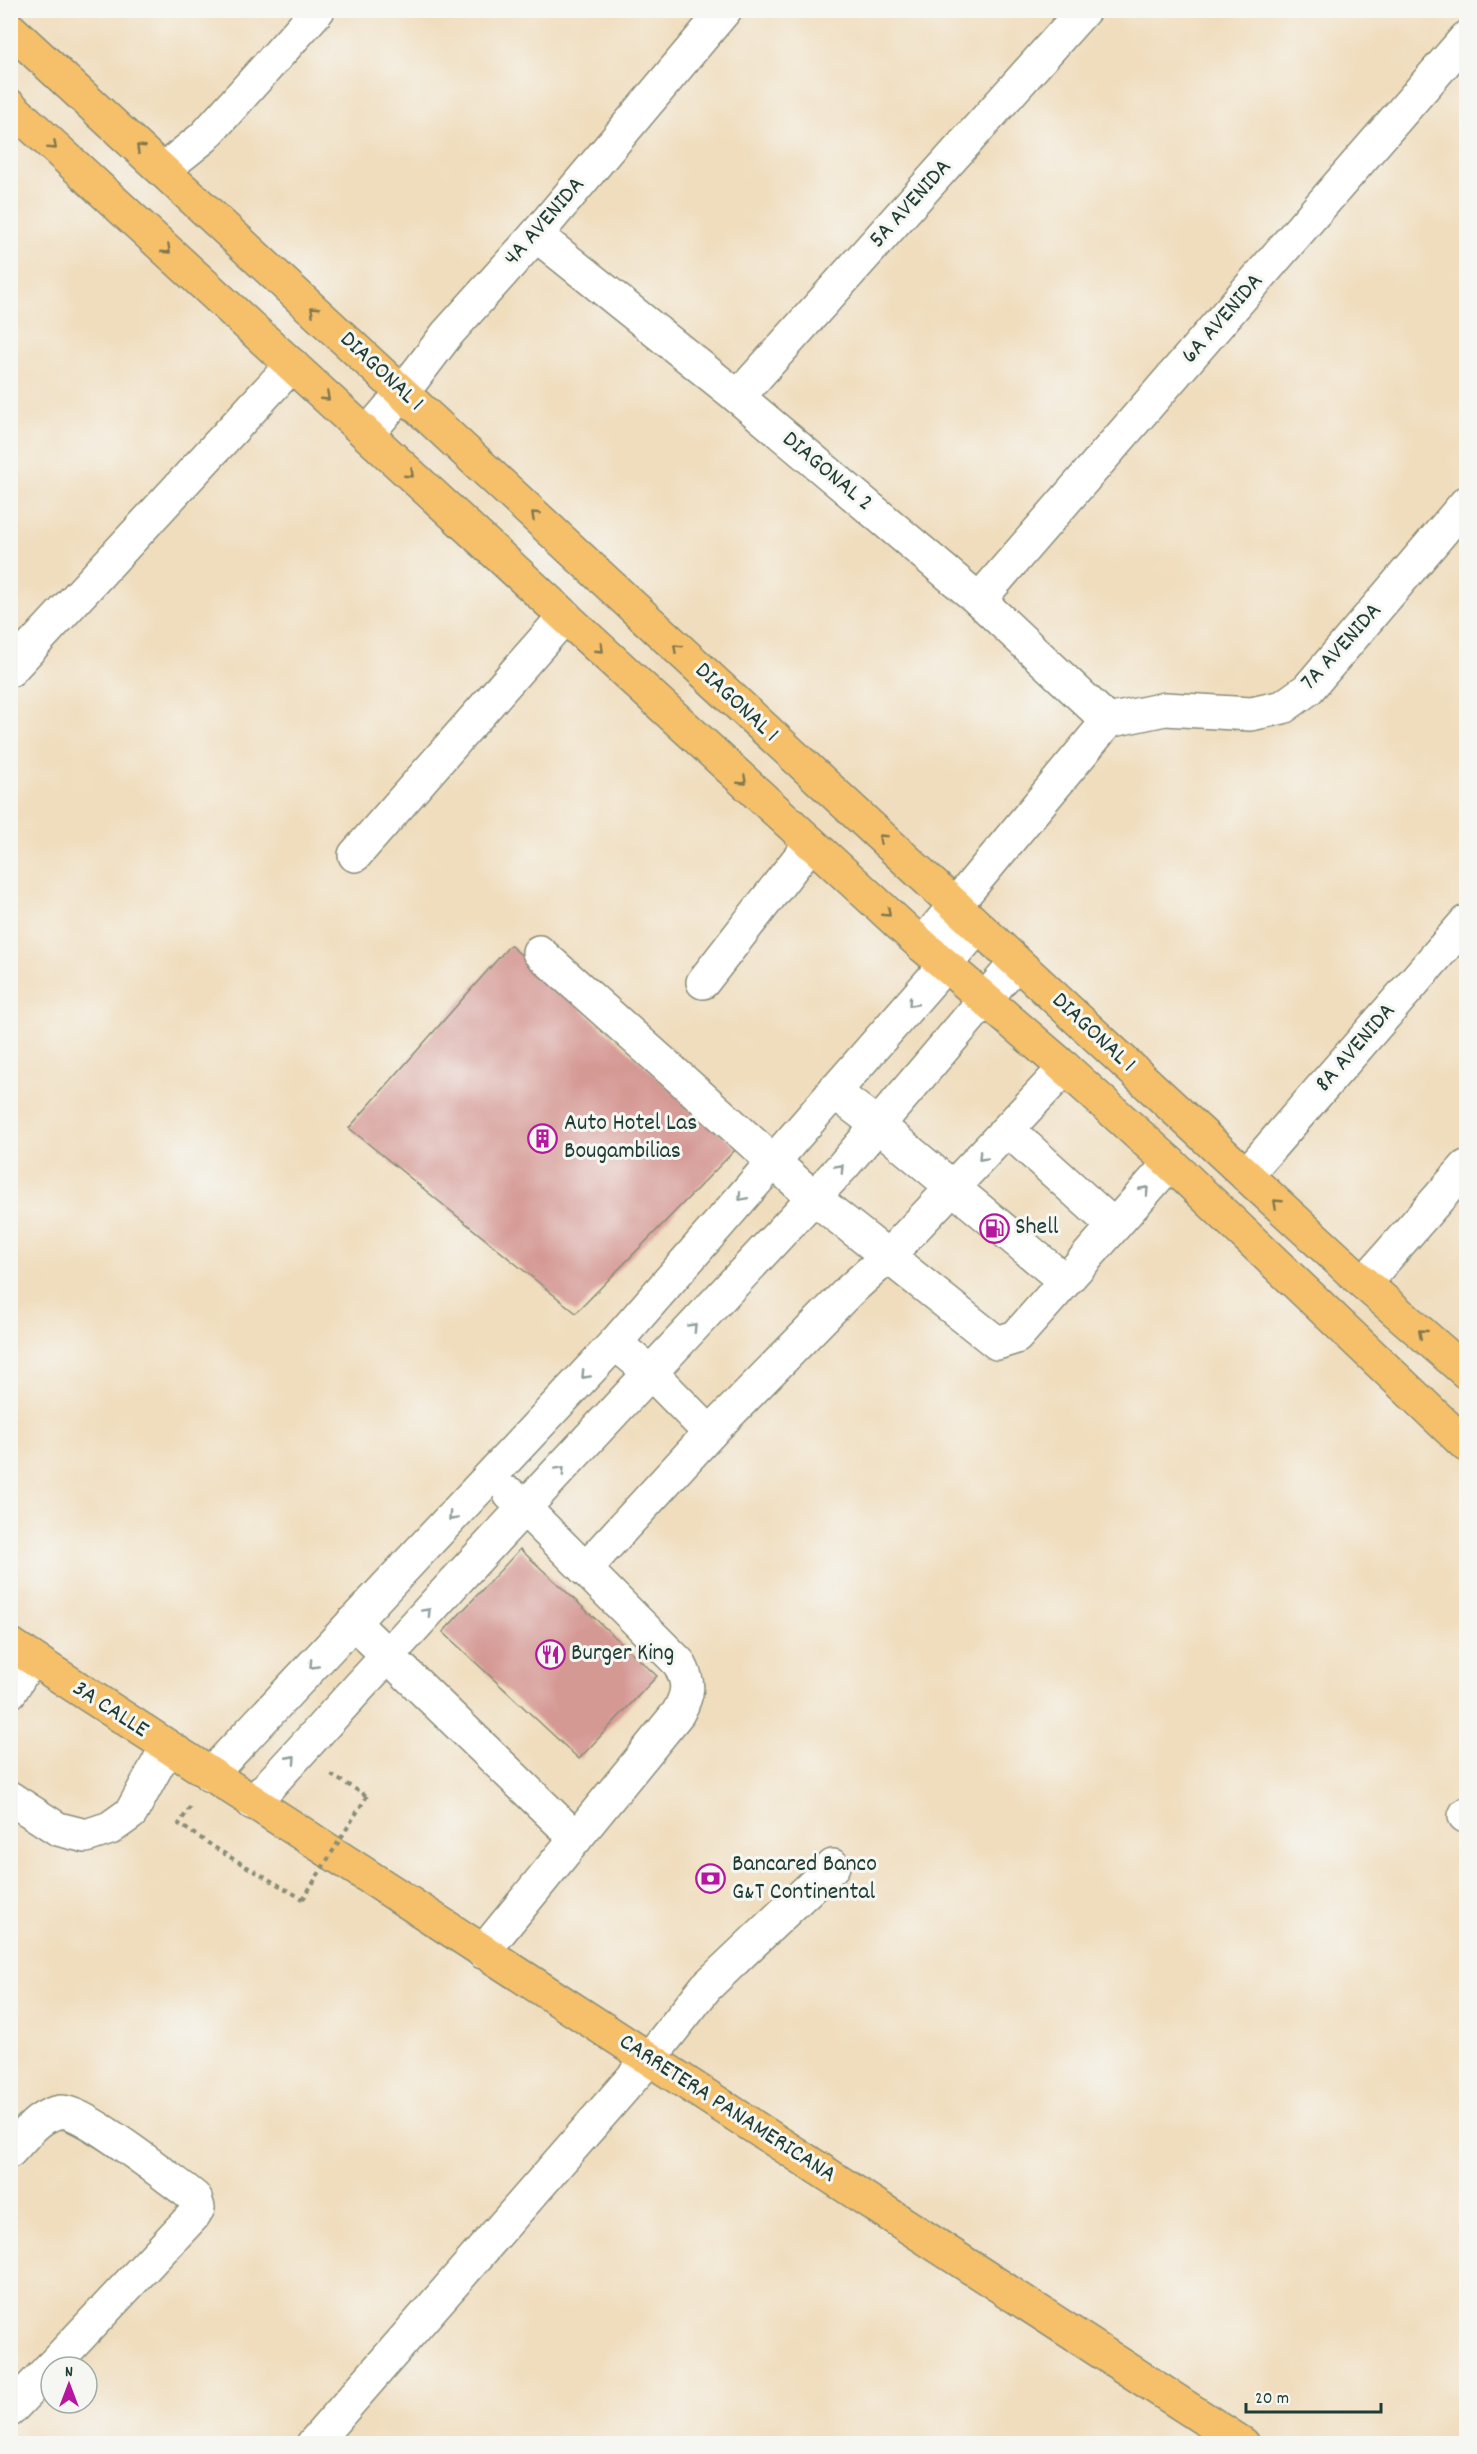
<svg xmlns="http://www.w3.org/2000/svg" width="1477" height="2454" font-family="Dekko,sans-serif">
	<rect width="100%" height="100%" fill="#f6f6f2"/>
	<filter id="ink" filterUnits="userSpaceOnUse"><feTurbulence type="fractalNoise" baseFrequency=".0167" numOctaves="2"/><feDisplacementMap in="SourceGraphic" scale="12" xChannelSelector="R" yChannelSelector="G"/><feConvolveMatrix kernelMatrix="1 2 1 2 8 2 1 2 1" color-interpolation-filters="sRGB"/></filter>
	<filter id="wash" filterUnits="userSpaceOnUse"><feTurbulence type="fractalNoise" baseFrequency=".008" numOctaves="4" result="noise"/><feDisplacementMap in="SourceGraphic" scale="24" xChannelSelector="R" yChannelSelector="G"/><feGaussianBlur stdDeviation="1.35" result="paint"/><feColorMatrix in="noise" values="0 0 0 0 0 0 0 0 0 0 0 0 0 0 0 0 0 1.4 0 .05"/><feComposite in="paint" operator="in"/></filter>
	<g filter="url(#wash)">
		<rect width="100%" height="100%" fill="#f0ddbd"/>
		<g id="blocks">
			<g fill="#d59994">
				<polygon points="510,945 737,1148 576,1313 349,1128"/>
				<polygon points="520,1549 657,1676 579,1759 443,1632"/>
			</g>
		</g>
	</g>
	<g filter="url(#ink)">
		<use href="#blocks" fill-opacity="0" stroke="#888d78" stroke-width="1.5"/>
		<g fill="none" stroke-linecap="round" stroke-linejoin="round">
			<defs>
				<g id="minor">
					<polyline points="163,170 204,137 318,10"/>
					<polyline points="536,235 738,397 979,600 1108,721"/>
					<polyline points="738,397 1084,10"/>
					<polyline points="367,434 403,392 447,334 536,235 725,10"/>
					<polyline points="979,600 1466,38"/>
					<polyline points="10,670 292,365"/>
					<polyline points="1108,721 1165,709 1251,714 1283,707 1308,689 1466,503"/>
					<polyline points="355,855 565,616"/>
					<polyline points="922,945 1108,721"/>
					<polyline points="539,952 813,1197 997,1343 1016,1337 1170,1163"/>
					<polyline points="703,982 811,843"/>
					<polyline points="833,1091 879,1126 1065,1281"/>
					<polyline points="1008,1130 1114,1226"/>
					<polyline points="1246,1175 1466,922"/>
					<polyline points="1364,1283 1466,1167"/>
					<polyline points="615,1343 651,1373 710,1433"/>
					<polyline points="585,1569 710,1433 848,1292 887,1257 1065,1068"/>
					<polyline points="353,1622 576,1838"/>
					<polyline points="10,1692 31,1658"/>
					<polyline points="210,1775 615,1343 978,927"/>
					<polyline points="10,1798 58,1829 86,1836 110,1828 131,1813 167,1747"/>
					<polyline points="253,1803 455,1582 843,1166 1016,963"/>
					<polyline points="1465,1816 1466,1814"/>
					<path d="M483,1952L678,1713C689,1693 690,1683 679,1663L510,1494"/>
					<path d="M10,2151C25,2136 38,2115 60,2112C81,2109 164,2175 185,2190L195,2198L198,2208L193,2216L51,2367"/>
					<polyline points="10,2410 51,2367"/>
					<polyline points="313,2444 649,2059 706,1987 833,1866"/>
				</g>
				<g id="major">
					<polyline points="10,29 1246,1175 1357,1277 1466,1372"/>
					<polyline points="10,106 922,945 1065,1068 1170,1163 1466,1445"/>
					<polyline points="10,1644 1243,2444"/>
				</g>
			</defs>
			<use href="#minor" stroke="#888d78" stroke-width="36"/>
			<use href="#major" stroke="#888d78" stroke-width="36"/>
			<g stroke="#888d78" stroke-width="4" stroke-dasharray="4.5 4.5" stroke-linecap="butt">
				<polyline points="331,1775 367,1796"/>
				<polyline points="190,1807 179,1824 228,1856 303,1899"/>
			</g>
			<use href="#minor" stroke="#fff" stroke-width="33"/>
			<use href="#major" stroke="#f6c06b" stroke-width="33"/>
			<polyline stroke="#888d78" stroke-width="4" stroke-dasharray="4.5 4.5" stroke-linecap="butt" points="303,1899 367,1796"/>
		</g>
		<defs><path id="oneway-chevron" d="M-2-3.5L2.5 0L-2 3.5" fill="none" stroke-width="1.6" stroke-linecap="round" stroke-linejoin="round" transform="scale(1.5)"/></defs>
		<g stroke="#80784d">
			<use href="#oneway-chevron" transform="translate(53 146) rotate(43)"/>
			<use href="#oneway-chevron" transform="translate(140 148) rotate(-137)"/>
			<use href="#oneway-chevron" transform="translate(167 250) rotate(43)"/>
			<use href="#oneway-chevron" transform="translate(314 310) rotate(-137)"/>
			<use href="#oneway-chevron" transform="translate(326 397) rotate(43)"/>
			<use href="#oneway-chevron" transform="translate(410 474) rotate(43)"/>
			<use href="#oneway-chevron" transform="translate(535 515) rotate(-137)"/>
			<use href="#oneway-chevron" transform="translate(677 648) rotate(-137)"/>
			<use href="#oneway-chevron" transform="translate(600 649) rotate(43)"/>
			<use href="#oneway-chevron" transform="translate(743 781) rotate(43)"/>
			<use href="#oneway-chevron" transform="translate(882 838) rotate(-137)"/>
			<use href="#oneway-chevron" transform="translate(887 913) rotate(43)"/>
			<use href="#oneway-chevron" transform="translate(1277 1203) rotate(-137)"/>
			<use href="#oneway-chevron" transform="translate(1422 1333) rotate(-139)"/>
		</g>
		<g stroke="#8f9e9a">
			<use href="#oneway-chevron" transform="translate(912 1003) rotate(132)"/>
			<use href="#oneway-chevron" transform="translate(982 1157) rotate(133)"/>
			<use href="#oneway-chevron" transform="translate(840 1168) rotate(-47)"/>
			<use href="#oneway-chevron" transform="translate(1145 1190) rotate(-48)"/>
			<use href="#oneway-chevron" transform="translate(742 1197) rotate(131)"/>
			<use href="#oneway-chevron" transform="translate(693 1327) rotate(-47)"/>
			<use href="#oneway-chevron" transform="translate(585 1375) rotate(133)"/>
			<use href="#oneway-chevron" transform="translate(561 1470) rotate(-47)"/>
			<use href="#oneway-chevron" transform="translate(452 1517) rotate(133)"/>
			<use href="#oneway-chevron" transform="translate(427 1612) rotate(-47)"/>
			<use href="#oneway-chevron" transform="translate(313 1665) rotate(133)"/>
			<use href="#oneway-chevron" transform="translate(292 1759) rotate(-48)"/>
		</g>
	</g>
	<defs>
		<symbol id="building-ring" viewBox="-11 -11 22 22"><circle r="9.5" fill="#f6f6f2" stroke="#b5179e" stroke-width="1.5"/><path d="M-4-6H4V6H1V3H-1V6H-4ZM-2.5-4.3h1.7v1.8h-1.7ZM.8-4.3h1.7v1.8H.8ZM-2.5-1h1.7V.8h-1.7ZM.8-1h1.7V.8H.8Z" fill="#b5179e"/></symbol>
		<symbol id="fuel-ring" viewBox="-11 -11 22 22"><circle r="9.5" fill="#f6f6f2" stroke="#b5179e" stroke-width="1.5"/><path d="M-5.5-6h7V0h2V4h1.3V-2.5L3-4.5l.8-.8L6-3V5H2.5V1h-1V6h-7ZM-4.2-4.7v3.2H.2V-4.7Z" fill="#b5179e"/></symbol>
		<symbol id="restaurant-ring" viewBox="-11 -11 22 22"><circle r="9.5" fill="#f6f6f2" stroke="#b5179e" stroke-width="1.5"/><path d="M-5-6h1v4h1v-4h1v4h1v-4h1v5L-1.5 .5V6h-2V.5L-5-1ZM5-6V6H3V1.5H1.5Q1.5-4 5-6Z" fill="#b5179e"/></symbol>
		<symbol id="bank-ring" viewBox="-11 -11 22 22"><circle r="9.5" fill="#f6f6f2" stroke="#b5179e" stroke-width="1.5"/><path d="M-6-4H6V4H-6ZM0-2.3a2.3 2.3 0 1 0 0 4.6a2.3 2.3 0 1 0 0-4.6Z" fill="#b5179e"/></symbol>
	</defs>
	<g fill-rule="evenodd">
		<use href="#building-ring" x="526" y="1122" width="33" height="33"/>
		<use href="#fuel-ring" x="978" y="1212" width="33" height="33"/>
		<use href="#restaurant-ring" x="534" y="1638" width="33" height="33"/>
		<use href="#bank-ring" x="694" y="1862" width="33" height="33"/>
	</g>
	<g text-anchor="middle" dominant-baseline="central" stroke-width="6" stroke-linejoin="round" paint-order="stroke">
		<g font-size="24" fill="#1f3d34" stroke="#f6f6f2">
			<text transform="translate(911 204) rotate(-48)">5A AVENIDA</text>
			<text transform="translate(545 222) rotate(-49)">4A AVENIDA</text>
			<text transform="translate(1223 319) rotate(-49)">6A AVENIDA</text>
			<text transform="translate(381 372) rotate(43)">DIAGONAL 1</text>
			<text transform="translate(827 472) rotate(40)">DIAGONAL 2</text>
			<text transform="translate(1342 647) rotate(-48)">7A AVENIDA</text>
			<text transform="translate(736 703) rotate(43)">DIAGONAL 1</text>
			<text transform="translate(1093 1033) rotate(43)">DIAGONAL 1</text>
			<text transform="translate(1356 1048) rotate(-49)">8A AVENIDA</text>
			<text transform="translate(110 1710) rotate(33)">3A CALLE</text>
			<text transform="translate(727 2109) rotate(33)">CARRETERA PANAMERICANA</text>
		</g>
		<g font-size="24" fill="#1f3d34" stroke="#f6f6f2" text-anchor="start">
			<text x="564" y="1124">Auto Hotel Las<tspan x="564" dy="28">Bougambilias</tspan></text>
			<text x="1015" y="1228">Shell</text>
			<text x="571" y="1654">Burger King</text>
			<text x="732" y="1865">Bancared Banco<tspan x="732" dy="28">G&amp;T Continental</tspan></text>
		</g>
	</g>
	<rect width="1477" height="2454" fill="none" stroke="#f6f6f2" stroke-width="36"/>
	<g transform="translate(69 2385)"><circle r="28" fill="#f6f6f2" stroke="#a0aca6" stroke-width="1.5"/>
	<path d="M0-4.5L10 22L0 15L-10 22Z" fill="#b5179e"/>
	<text y="-9" font-size="16" font-weight="bold" text-anchor="middle" fill="#1f3d34">N</text>
	</g>
	<path d="M1246 2403v9h135v-9" fill="none" stroke="#1f3d34" stroke-width="3"/>
	<text x="1255" y="2403" font-size="18" fill="#1f3d34" stroke="#f6f6f2" stroke-width="4.5" paint-order="stroke">20 m</text>
</svg>
